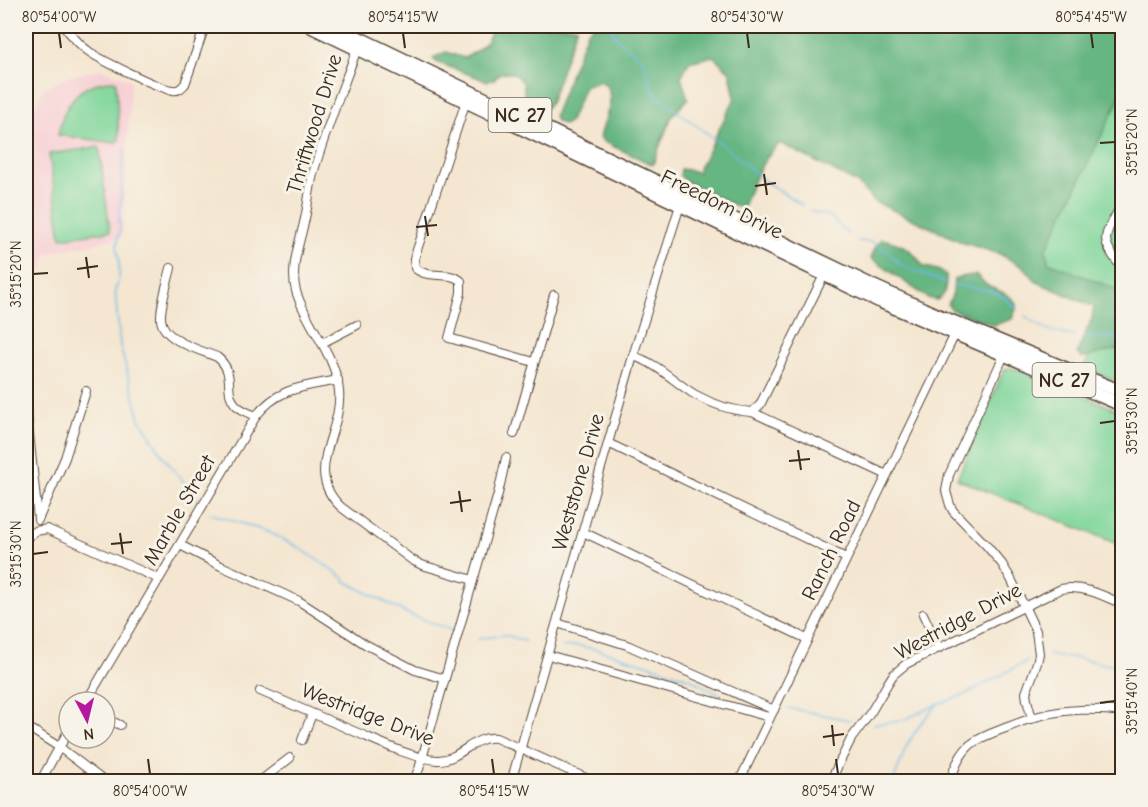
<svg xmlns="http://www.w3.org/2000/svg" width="1148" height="807" font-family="'Comic Neue',sans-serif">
	<rect width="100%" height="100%" fill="#f7f3e8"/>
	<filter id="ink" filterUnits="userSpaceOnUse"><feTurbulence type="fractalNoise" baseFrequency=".0167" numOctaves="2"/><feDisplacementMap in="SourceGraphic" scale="12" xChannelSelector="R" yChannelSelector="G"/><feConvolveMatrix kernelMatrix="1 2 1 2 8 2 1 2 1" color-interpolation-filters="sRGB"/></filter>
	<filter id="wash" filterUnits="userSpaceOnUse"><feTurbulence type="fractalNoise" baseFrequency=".008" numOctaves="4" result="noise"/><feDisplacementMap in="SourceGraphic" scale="24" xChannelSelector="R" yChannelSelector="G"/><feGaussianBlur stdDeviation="1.35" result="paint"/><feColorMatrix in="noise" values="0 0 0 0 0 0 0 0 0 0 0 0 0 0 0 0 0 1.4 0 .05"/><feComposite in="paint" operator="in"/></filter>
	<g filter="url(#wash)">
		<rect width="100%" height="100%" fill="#f4e6d0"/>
		<polygon fill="#f7cfd4" points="101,69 131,80 122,237 47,254 44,267 26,279 26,112 32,111 44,87 71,76"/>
		<g fill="#7ed59a" stroke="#5c805c" stroke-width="1.5">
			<polygon points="1122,71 1122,384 1084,367 1111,305 1024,264"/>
			<path d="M116,81L119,139L115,143L58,135C64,103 81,80 116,81Z"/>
			<polygon points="99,147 110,231 61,238 49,154"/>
			<polygon points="1010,368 1025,371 1122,412 1122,546 957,479 1004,370"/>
		</g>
		<g fill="#66b682" stroke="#507050" stroke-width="1.5">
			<path d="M494,26H577L550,103L544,110L534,106L525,99L523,82L513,73H500L493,80L487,81L436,62L433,58L446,52L464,58C481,49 487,44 494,26Z"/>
			<path d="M593,26H1122V93L1046,250L1048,262L1122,292V348L1082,358L1077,353L1092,318L1094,307L1037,282L1025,268L1000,254L964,243L875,202L857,183L780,143C761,160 751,185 742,209L689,183L680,176L681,169L697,172L705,157L735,98L730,72L713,56L689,62L681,77L688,99L672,116L660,145L653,165L604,142L600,137L610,104L609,89L601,81L584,87L570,121L564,125L556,121L554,116L587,32Z"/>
			<path d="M881,239C902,243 911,248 923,266L940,271L946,275C946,285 946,295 937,300L928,298L871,258L875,248Z"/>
			<path d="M976,275C981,278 983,283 987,285C999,293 1009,291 1017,306L1012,319L994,325L952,310L948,305L953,293L954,279L965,276Z"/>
		</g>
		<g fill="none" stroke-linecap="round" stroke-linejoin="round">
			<g stroke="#6db9e7" stroke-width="1.5">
				<polyline points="609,26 617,39 642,58 653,90 658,97 727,148 763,180 802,205"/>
				<polyline points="125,150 122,170 121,201 119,219 120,228 117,246 119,261 119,279 115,291 120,346 140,419 163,456 198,500"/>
				<polyline points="810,210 813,212 829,216 848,234"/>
				<polyline points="858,241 873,242 890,254 901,265 945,283"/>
				<path d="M954,285C983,291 994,285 1017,309"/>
				<path d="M1025,316C1039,327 1056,334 1074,336"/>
				<polyline points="1084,337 1122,338"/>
				<polyline points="209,513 268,532 298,547 343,577 345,581 408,614 451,630"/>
				<polyline points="478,639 505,635 525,641"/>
				<polyline points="563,647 579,646 599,650 647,664 691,679 720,695"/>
				<polyline points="1048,654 1052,656 1077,658 1122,668"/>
				<polyline points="788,708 849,720"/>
				<polyline points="874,724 901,721 938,704 962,696 1029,660"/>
				<polyline points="893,782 907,745 921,723 937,705"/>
			</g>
		</g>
	</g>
	<g filter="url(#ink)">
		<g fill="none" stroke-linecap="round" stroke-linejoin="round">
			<defs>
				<g id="street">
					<path d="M64,26C71,34 78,44 87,50C96,58 162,90 173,90C179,91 181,88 185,84L205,26"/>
					<path d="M357,49C342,90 325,131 313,174C309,190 308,207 304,223C299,244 290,269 296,291C306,325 336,354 339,391C343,433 302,470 341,507L412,560L422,565L473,580"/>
					<path d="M466,101L414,259L415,268C428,280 449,270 461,281V293L449,338L534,362"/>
					<path d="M1122,204C1105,236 1097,237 1122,268"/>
					<path d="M171,268C168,281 160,306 161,319C162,340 200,350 217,357C237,373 223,390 235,404C240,410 249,413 256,416"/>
					<polyline points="322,343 357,325"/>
					<polyline points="1006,351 949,475 946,491 950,505 953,511 986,545 1002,564 1011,579 1036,631 1039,654 1037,663 1026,693 1027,700 1032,719"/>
					<path d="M633,356C657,363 673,381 694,394C712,404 732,411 752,412L887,475"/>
					<polyline points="26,405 38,519"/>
					<polyline points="752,412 760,405 824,275"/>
					<polyline points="514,434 554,295"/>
					<polyline points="608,443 846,558"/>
					<polyline points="38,520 65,458 86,391"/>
					<polyline points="583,532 807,639"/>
					<polyline points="26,538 36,531 47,529 159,579"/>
					<polyline points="180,545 221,566 299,601 365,644 382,653 415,670 445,679"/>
					<polyline points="923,614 939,648"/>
					<polyline points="557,623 627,645 774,710"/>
					<polyline points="548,655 769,717"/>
					<path d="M260,691C293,705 325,719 358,733C381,743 412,758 437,760C460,761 473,735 496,738L595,782"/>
					<path d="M86,702L256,416C279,387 303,387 338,380"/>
					<polyline points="105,718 120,725"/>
					<polyline points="26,726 59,747 105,782"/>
					<polyline points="302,740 312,714"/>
					<polyline points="40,782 69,730"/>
					<polyline points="259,782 290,758"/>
					<polyline points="413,782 419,769 498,494 506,458"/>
					<polyline points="511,782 633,356 681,202"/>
					<polyline points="739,782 955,334"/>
					<path d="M830,782L851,739L871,712L888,683L893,675L906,664L1061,589C1083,585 1102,595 1122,604"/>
					<path d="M950,782C954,768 959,755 970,745C981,736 995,732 1008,727C1018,723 1028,719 1039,716C1064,709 1097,708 1122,712"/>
				</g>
				<g id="primary">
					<polyline points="310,26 879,301 1122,405"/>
					<polyline points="334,26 873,286 937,315 1122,392"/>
				</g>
			</defs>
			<use href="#street" stroke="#574639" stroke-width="10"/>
			<use href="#primary" stroke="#574639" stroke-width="15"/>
			<use href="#street" stroke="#fff" stroke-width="8"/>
			<use href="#primary" stroke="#fff" stroke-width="12"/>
		</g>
	</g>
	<path fill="none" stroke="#3b2a1e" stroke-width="2" d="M59,33L61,48M403,33L405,48M747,33L749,48M1091,33L1093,48M1100,143L1115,142M764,174L767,195M755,186L776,183M425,216L428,236M416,227L437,225M86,257L89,278M77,269L98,266M33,274L48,273M1100,423L1115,421M798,450L801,470M789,461L810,459M459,491L462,512M450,503L471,500M120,533L123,554M111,544L132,542M33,554L48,552M1100,703L1115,701M832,725L834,746M823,737L844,734M148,759L150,774M492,759L494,774M836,759L838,774"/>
	<g text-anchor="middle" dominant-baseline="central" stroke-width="6" stroke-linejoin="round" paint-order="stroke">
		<g fill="#f7f3e8" stroke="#73665b" stroke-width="1.5">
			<rect x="488.5" y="98" width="63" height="34" rx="4.5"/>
			<rect x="1032.5" y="363" width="63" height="34" rx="4.5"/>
		</g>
		<g font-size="20" font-weight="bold" fill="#3b2a1e">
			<text x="520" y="115">NC 27</text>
			<text x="1064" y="380">NC 27</text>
		</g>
		<g font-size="21" fill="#3b2a1e" stroke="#f7f3e8">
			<text transform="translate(314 124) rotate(-73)">Thriftwood Drive</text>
			<text transform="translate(722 204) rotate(26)">Freedom Drive</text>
			<text transform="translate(578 482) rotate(-74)">Weststone Drive</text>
			<text transform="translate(179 510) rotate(-60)">Marble Street</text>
			<text transform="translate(831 550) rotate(-64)">Ranch Road</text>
			<text transform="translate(958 621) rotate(-28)">Westridge Drive</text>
			<text transform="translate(368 714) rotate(21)">Westridge Drive</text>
		</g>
	</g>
	<rect width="1148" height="807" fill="none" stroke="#f7f3e8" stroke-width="66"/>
	<g transform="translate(87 720) rotate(173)"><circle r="28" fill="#f7f3e8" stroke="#aca397" stroke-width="1.5"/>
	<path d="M0-4.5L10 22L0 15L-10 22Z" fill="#b5179e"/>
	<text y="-9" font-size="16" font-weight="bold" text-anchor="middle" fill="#3b2a1e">N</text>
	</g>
	<rect x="33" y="33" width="1082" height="741" fill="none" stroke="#3b2a1e" stroke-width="2"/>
	<g font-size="15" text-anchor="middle" fill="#3b2a1e">
		<text x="59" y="22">80°54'00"W</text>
		<text x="403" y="22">80°54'15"W</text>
		<text x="747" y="22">80°54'30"W</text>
		<text x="1091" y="22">80°54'45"W</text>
		<text transform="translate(1132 142) rotate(-90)" y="5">35°15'20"N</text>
		<text transform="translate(16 274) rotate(-90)" y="5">35°15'20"N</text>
		<text transform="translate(1132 421) rotate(-90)" y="5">35°15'30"N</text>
		<text transform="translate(16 554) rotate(-90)" y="5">35°15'30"N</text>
		<text transform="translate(1132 701) rotate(-90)" y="5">35°15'40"N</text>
		<text x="150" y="796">80°54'00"W</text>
		<text x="494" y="796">80°54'15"W</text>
		<text x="838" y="796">80°54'30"W</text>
	</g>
</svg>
